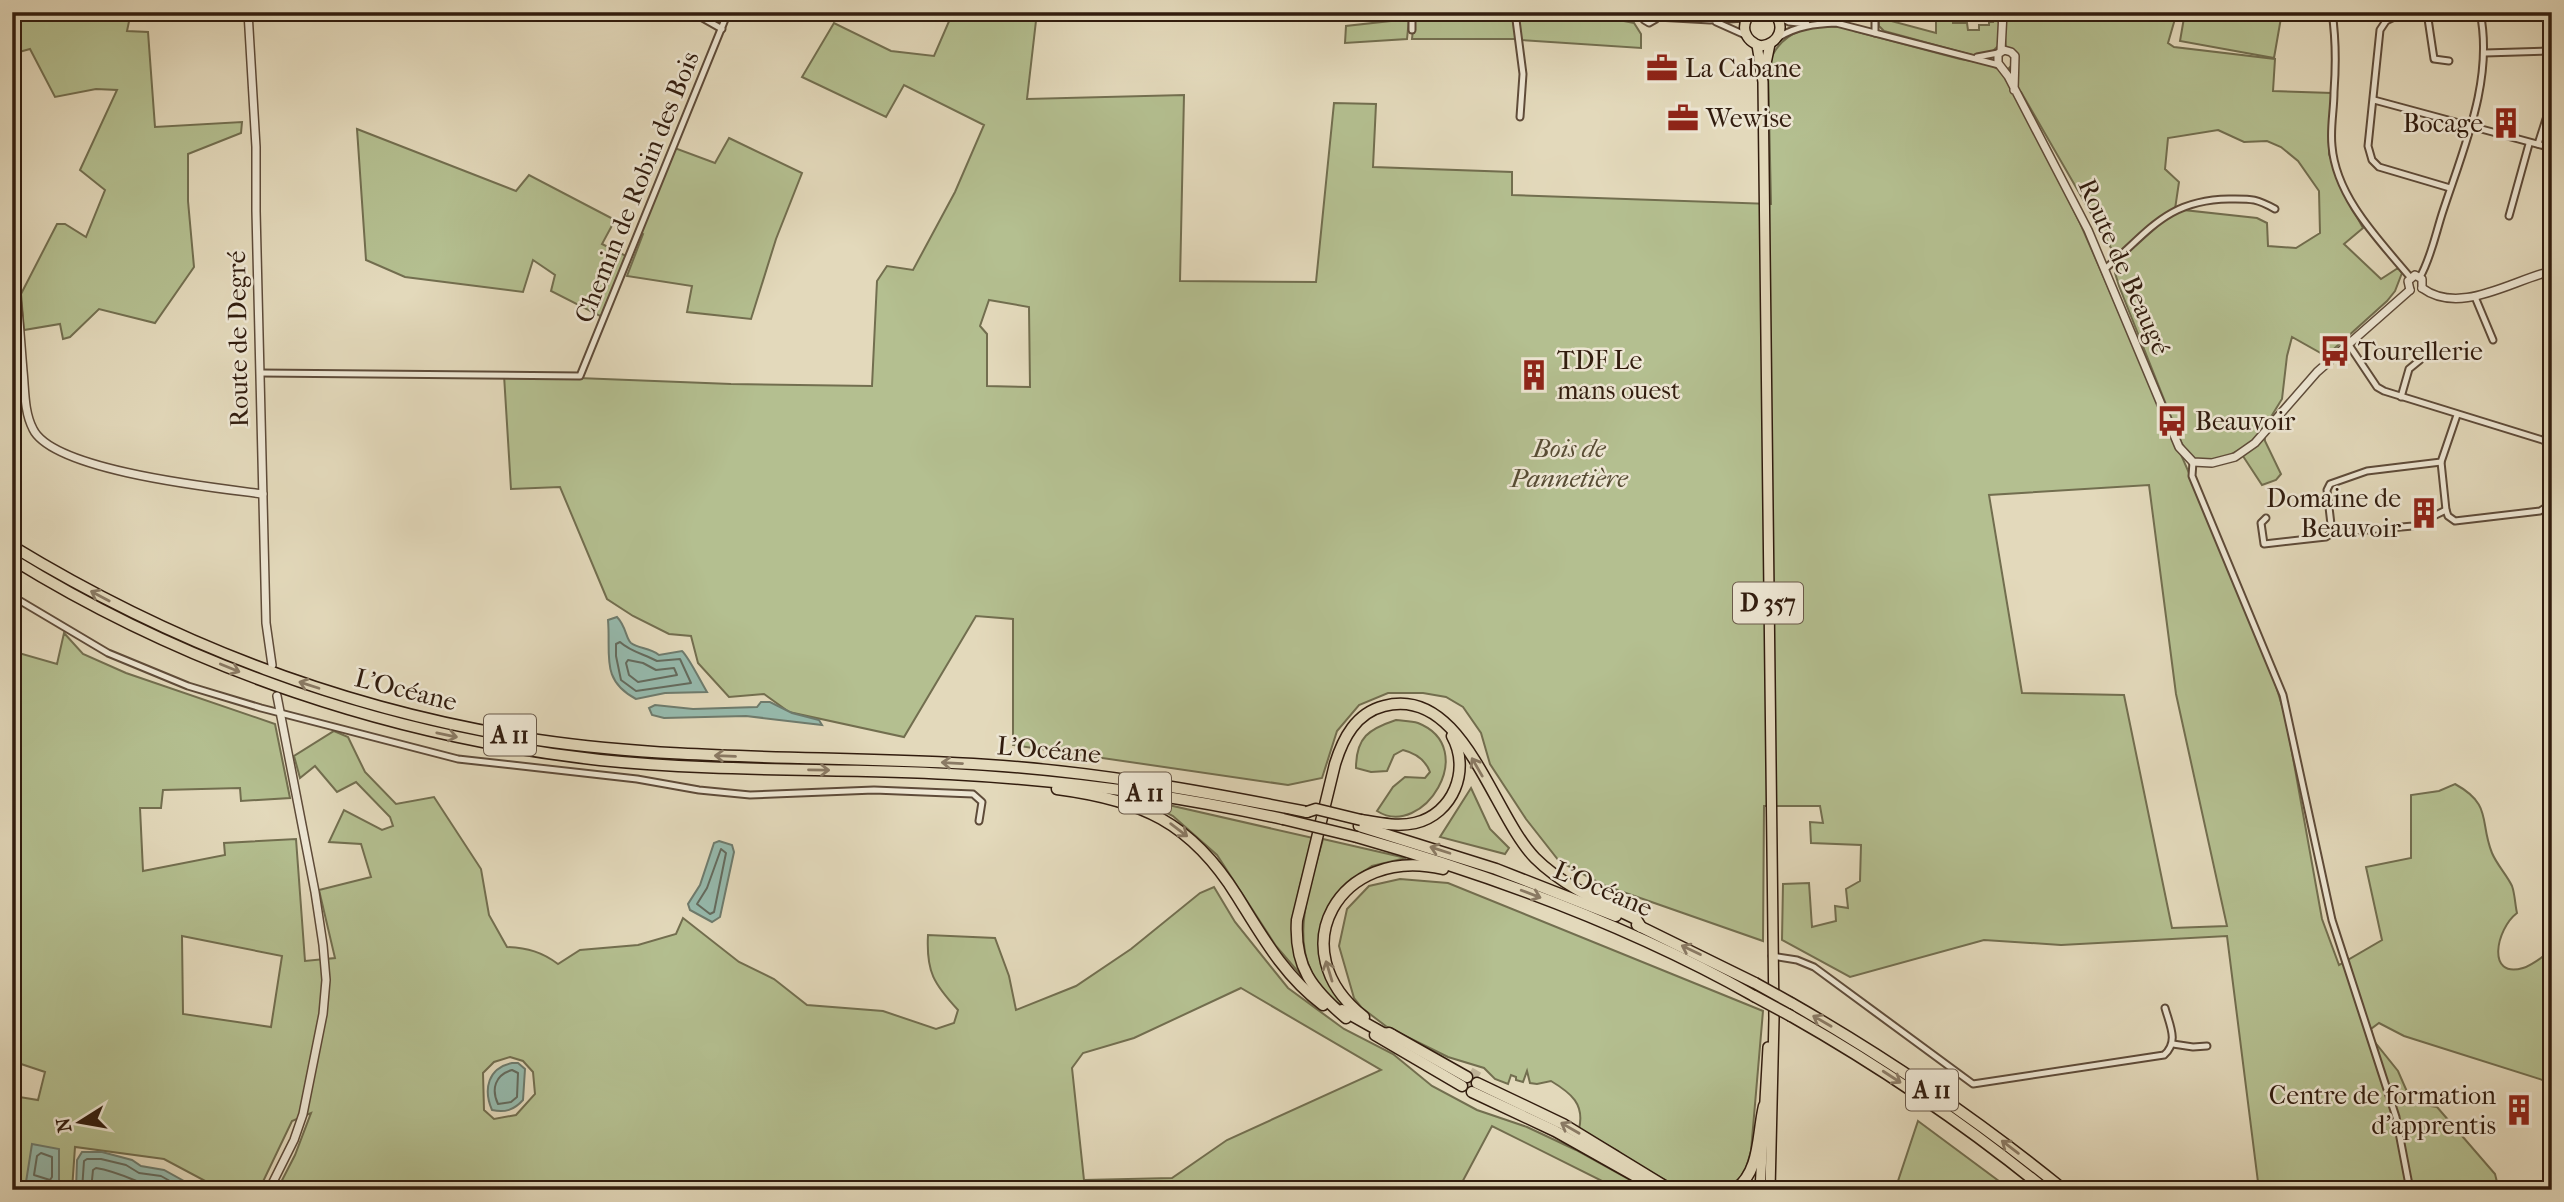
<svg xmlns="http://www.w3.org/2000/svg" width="2564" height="1202" font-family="'IM FELL French Canon',serif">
	<rect width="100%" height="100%" fill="#e3d9bb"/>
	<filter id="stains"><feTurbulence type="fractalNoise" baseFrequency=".00286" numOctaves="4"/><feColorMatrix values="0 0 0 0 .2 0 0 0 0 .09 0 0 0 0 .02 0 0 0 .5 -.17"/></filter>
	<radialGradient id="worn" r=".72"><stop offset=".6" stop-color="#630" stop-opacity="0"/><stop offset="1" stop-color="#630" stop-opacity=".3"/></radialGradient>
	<g fill="#b4bf90" stroke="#726e4f" stroke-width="2" fill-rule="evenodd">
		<polygon points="12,12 131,12 127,31 148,32 155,127 242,122 241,133 188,154 188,201 194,267 155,323 99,309 70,337 63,339 60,324 24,330 21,294 57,224 65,224 86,237 105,190 80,170 117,90 96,89 55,97 30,49 12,54"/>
		<path d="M953,12H1037L1027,99L1184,95L1180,281L1316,282L1334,103L1376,104L1373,167L1512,172V195L1771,204L1768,68C1778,27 1818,22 1854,29V31L1960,59L1989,64L2010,76L2009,68L2015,62L2006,50L2003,12H2177L2168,43L2174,47L2275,59L2273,91L2332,93L2329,154L2343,191L2363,228L2344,244L2381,279L2398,268L2402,273L2395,291L2387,301L2326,356L2292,337L2287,356L2282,399L2264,428L2265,441L2281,474L2276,480L2262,485L2239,450C2229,456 2207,466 2195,460C2189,457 2185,448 2181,442L2119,286L2115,273L2118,260L2021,92L2014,91L2080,223L2230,567L2273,676L2286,719L2322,919L2339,965L2382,940L2366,867L2411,858V795L2439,791L2455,784C2493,805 2479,821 2492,853C2497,865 2507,875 2512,886C2515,894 2515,905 2517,913C2496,929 2486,979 2523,968C2533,965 2543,956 2552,950V1083L2404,1036L2379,1023L2371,1029L2374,1041L2398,1071L2412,1103L2437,1107L2495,1174L2499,1190H2259L2227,936L2061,945L1984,940L1850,977L1782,940L1783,884L1809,883L1812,927L1836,921L1835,906L1848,908L1846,889L1860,881L1861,845L1811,843L1810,822L1823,823L1820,806H1764L1763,941L1603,885L1559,861L1526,819L1490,764L1481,733L1463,707L1446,697L1423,693H1388L1359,705L1337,731L1322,778L1288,785L1013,745V619L976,616L904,737L789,712L764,694L729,697L698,663L691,636L669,634L633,616L607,599L560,487L511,489L504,375L731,384L872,386L877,281L887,266L913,270L955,192L984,125L904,85L886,117L802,77L834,23L891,51L934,56ZM2218,130L2244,142L2267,141L2281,147L2298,161L2319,191L2320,233L2296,248L2268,246L2267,223L2257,218L2175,209L2179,182L2165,169L2168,138ZM989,300L1029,307L1030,387L987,386V334L980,326ZM2149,485L2176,694L2227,926L2172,928L2124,695L2022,693L1989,495Z"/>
		<polygon points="1474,12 1513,12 1517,39 1412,39 1414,20 1417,18"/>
		<polygon points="1518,12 1578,12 1634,23 1641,34 1641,48 1521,40"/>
		<polygon points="1878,12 1880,12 1880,18 1936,33 1936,12 1953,12 1953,23 1967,23 1968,30 1979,30 1979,25 1989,25 1989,22 1993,22 1992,12 1997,12 1997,21 2001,23 1998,46 1990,54 1972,55 1884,31 1879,26"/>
		<polygon points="2185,12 2282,12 2274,58 2180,41"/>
		<polygon points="1409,19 1407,39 1345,43 1346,26"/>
		<polygon points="357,129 516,191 529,175 615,220 602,244 628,257 602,317 551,291 555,275 533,260 523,292 405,277 366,260"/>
		<polygon points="729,138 802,173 776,239 751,319 687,312 692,286 627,276 643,234 638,232 672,147 715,163"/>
		<path d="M64,633L83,654L126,673L275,724L290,798L241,801L240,788L163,790L161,808H140L143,871L225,855L224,843L296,839L305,961L335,958L319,890L371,877L361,844L329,842L344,810L382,830L393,826L390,817L356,782L337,792L315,766L300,778L294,756L334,731L348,737L365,772L396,804L434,797L481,869L489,915L507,947C528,948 542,952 558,964L580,950L638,945L676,934L683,918L739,962L774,979L807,1005L883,1011L936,1029L954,1023L958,1010C934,984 926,972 928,935L995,938L1009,976L1016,1010L1076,986L1131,949L1200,893L1214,887L1235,922L1288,988L1344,1029L1393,1054L1432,1086L1477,1110L1527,1127L1576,1150L1648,1190H1620L1492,1126L1458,1190H277L295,1155L311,1113L292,1121L259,1190H222L164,1159L75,1147L72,1190H12V1070L13,1096L38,1100L45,1072L12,1061V651L57,664ZM182,936L282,956L271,1027L183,1014ZM1241,988L1381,1070L1227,1140L1172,1178L1084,1180L1072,1068L1083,1053L1134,1038ZM510,1057L523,1061L533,1072L535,1094L516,1115L494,1119L484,1110L483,1073L494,1062Z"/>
		<path d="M1396,720C1403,721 1411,721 1418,723C1481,748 1423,840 1377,811L1393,787L1405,777L1425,778L1430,772C1425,759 1415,753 1403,750L1394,755L1387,771L1371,772L1356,768C1356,737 1369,729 1396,720Z"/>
		<polygon points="1471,788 1490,829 1509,848 1505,854 1440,837"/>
		<path d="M1138,798L1313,838C1301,883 1280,936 1305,980L1276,946L1217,855L1173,816Z"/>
		<path d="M1323,839L1406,858L1372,866L1353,879L1333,902L1322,960L1334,991L1354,1013C1347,1008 1338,1004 1331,998C1283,955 1309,891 1323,839Z"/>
		<path d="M1400,879L1448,883L1763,1011L1751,1151L1746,1168L1740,1178L1723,1190H1683L1625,1158L1618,1151L1579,1129C1585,1104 1571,1093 1551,1081L1537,1084L1530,1083L1527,1071L1523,1082L1516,1080V1077L1511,1075L1508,1084L1495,1079L1484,1068L1448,1057L1387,1027L1362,1008L1354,998L1339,946L1347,909L1369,886Z"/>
		<polygon points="1918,1121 2011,1190 1895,1190"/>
	</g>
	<g fill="#96baad" stroke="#6e7b6d" stroke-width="2">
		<path d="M617,617C626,626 626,639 631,643C639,649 649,647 659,655L682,651C688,656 701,682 707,692L665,693L636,699C600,680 611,655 608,620Z"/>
		<polygon points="761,702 770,702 792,713 819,720 822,725 746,716 664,718 652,715 649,708 655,705 693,709 757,707"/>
		<polygon points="719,841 732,845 734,852 720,917 712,922 690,910 688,904 700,885 714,843"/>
		<path d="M512,1063H518L525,1069L523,1100C514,1110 505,1113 492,1110C483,1089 488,1068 512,1063Z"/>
		<polygon points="32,1144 59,1149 59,1189 26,1182"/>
		<polygon points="82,1152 102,1152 132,1160 141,1166 164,1170 200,1190 76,1190 77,1160"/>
	</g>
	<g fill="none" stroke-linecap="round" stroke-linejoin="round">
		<g stroke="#646b5e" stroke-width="2">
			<path d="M620,642C631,652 644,654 657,661L680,659L691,683L636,691L621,680L616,656V644Z"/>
			<polygon points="628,660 643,663 656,670 674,668 677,675 638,682 629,675 626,663"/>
			<polygon points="721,849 726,853 714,912 710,914 697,904 707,888"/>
			<path d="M512,1070L518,1073L517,1097L511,1102L498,1104C491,1089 495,1075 512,1070Z"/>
			<polygon points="41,1153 52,1157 52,1177 50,1180 34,1175 37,1156"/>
			<polyline points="82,1190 84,1161 87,1159 101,1159 126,1165 139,1173 161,1176 186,1190"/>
			<path d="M91,1190L93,1170L96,1168C109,1170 122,1175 134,1180C145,1185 153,1182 166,1190"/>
		</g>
		<g stroke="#bfb398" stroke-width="10" stroke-dasharray="10 5" stroke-linecap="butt">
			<polyline points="1470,1072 1480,1078"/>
			<polyline points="1465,1082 1475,1087"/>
		</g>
		<defs>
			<g id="minor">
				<polyline points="692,12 722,29"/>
				<polyline points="1515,12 1523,74 1520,117"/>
				<polyline points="1624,12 1643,15"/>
				<polyline points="1644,12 1644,20 1649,23 1656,19 1656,12"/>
				<path d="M2332,12C2336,39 2336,65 2334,92C2334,110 2330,128 2332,146C2336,197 2379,240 2410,277"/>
				<polyline points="2405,12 2386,21 2380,30 2368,146 2372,160 2379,167 2450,188"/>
				<polyline points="2427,12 2434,59 2449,61"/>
				<polyline points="1777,16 1789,22 1807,24"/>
				<polyline points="1657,17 1710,20 1746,18"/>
				<polyline points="1716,22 1745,35"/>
				<polyline points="1412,30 1412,12"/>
				<polyline points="1875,33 1875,12"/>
				<path d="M1779,37C1797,26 1815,24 1836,23L1999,65"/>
				<polyline points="2485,53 2552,51"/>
				<polyline points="1977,57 1998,53"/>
				<polyline points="2374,100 2552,148"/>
				<polyline points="2538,144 2546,119"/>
				<polyline points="2509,216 2529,144"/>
				<path d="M2106,268C2149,232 2166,200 2229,199C2251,199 2255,198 2275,209"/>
				<path d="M2420,277C2431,258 2436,232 2443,211C2464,147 2494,79 2480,12"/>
				<polyline points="2475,297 2493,340"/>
				<polyline points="2552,342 2549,352 2552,367"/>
				<polyline points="2349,345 2377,387 2384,391 2552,443"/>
				<polyline points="260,373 580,376 728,12"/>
				<polyline points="2401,397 2409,369 2420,360"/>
				<polyline points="2193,462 2192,476 2283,695 2332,920 2396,1117 2410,1190"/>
				<polyline points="2441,462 2446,510"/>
				<polyline points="2266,518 2261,523 2264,544 2326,537 2332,533"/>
				<polyline points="2332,533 2413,526 2446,510 2448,516 2455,521 2540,511 2548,506 2552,495"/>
				<polyline points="2332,533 2327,490 2330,484 2367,471 2441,462 2457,415"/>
				<polyline points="12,596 108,653 188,686 261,708 458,759 637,779 699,790 750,795 874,790 973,794 982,802 979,821"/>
				<path d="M1772,956L1797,960L1814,967L1973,1084L2164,1055C2179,1042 2170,1026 2165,1008"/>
				<polyline points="2173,1044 2193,1047 2207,1046"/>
			</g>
			<g id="tertiary">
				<polyline points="248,12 256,147 256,211 266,623 272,665"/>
				<polyline points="2001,51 2003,12"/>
				<polyline points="2014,90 2015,56 2011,52 2004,50 1998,54 1998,63 2008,76 2088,230 2179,447 2193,462 2212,463 2235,457 2255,443 2317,372 2410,290"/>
				<path d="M12,260C18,297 20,335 23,371C25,390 24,412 33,429C53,471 217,488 263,494"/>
				<path d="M2422,288C2460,316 2512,280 2552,271"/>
				<polyline points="2410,290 2408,281 2415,275 2422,279 2422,288"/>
				<polyline points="269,1190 294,1140 303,1114 323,1014 326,980 323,945 315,892 277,696"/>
			</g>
			<g id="primary">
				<path d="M1752,12C1739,25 1744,41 1761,46C1780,43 1786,26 1773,12"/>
				<polyline points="1757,45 1763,82 1774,1018 1770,1190"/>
				<polyline points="1764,73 1770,44"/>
				<polyline points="1760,1190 1768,1047"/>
			</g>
			<g id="motorway">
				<path d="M12,546C173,644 351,712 538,740C687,762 838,755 988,765C1096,772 1201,791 1307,812"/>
				<path d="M12,559C190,669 393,737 600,760C716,772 833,768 950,774C1062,780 1173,795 1283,819"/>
				<path d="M1057,789C1141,800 1191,822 1237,896C1262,936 1284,976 1323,1005"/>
				<path d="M1361,820C1379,823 1397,827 1415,823C1453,814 1471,770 1452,736"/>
				<polyline points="1359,826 1496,869 1616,916"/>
				<path d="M1357,837C1494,876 1630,926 1754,996"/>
				<polyline points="1637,925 1755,983"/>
				<path d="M1791,1003C1887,1058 1978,1120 2064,1190"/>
				<polyline points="1342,1010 1383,1033 1392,1035"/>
				<path d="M1791,1016C1881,1067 1966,1125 2046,1190"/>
				<path d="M1364,1017C1279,951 1339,844 1443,869"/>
				<path d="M1346,1018C1312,989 1294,967 1297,920L1335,764C1343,738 1356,713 1384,706C1463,685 1492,814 1535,858C1563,886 1601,902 1636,919L1641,927"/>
				<polyline points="1389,1033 1467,1077"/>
				<polyline points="1375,1035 1462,1086"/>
				<polyline points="1477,1083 1563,1124 1671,1190"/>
				<polyline points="1472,1092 1555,1131 1660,1190"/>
				<path d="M1735,1190C1761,1170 1757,1135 1764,1106"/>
			</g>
		</defs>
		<use href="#minor" stroke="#5e4b39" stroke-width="9"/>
		<use href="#tertiary" stroke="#5e4b39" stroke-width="10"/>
		<use href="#primary" stroke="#311c0e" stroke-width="12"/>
		<use href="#motorway" stroke="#311c0e" stroke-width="13"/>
		<use href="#minor" stroke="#ede6d3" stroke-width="5"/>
		<use href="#tertiary" stroke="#ede6d3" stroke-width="7"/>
		<use href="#primary" stroke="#e3d9bb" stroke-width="9"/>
		<use href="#motorway" stroke="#e3d9bb" stroke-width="10"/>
		<defs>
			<g id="motorway-bridge">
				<polyline points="1307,812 1316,809 1361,820"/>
				<polyline points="1283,819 1357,837"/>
				<polyline points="1755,983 1791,1003"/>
				<polyline points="1754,996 1791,1016"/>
			</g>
		</defs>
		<use href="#motorway-bridge" stroke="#311c0e" stroke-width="13" stroke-linecap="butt"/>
		<use href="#motorway-bridge" stroke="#e3d9bb" stroke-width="10"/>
	</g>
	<defs><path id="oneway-shaft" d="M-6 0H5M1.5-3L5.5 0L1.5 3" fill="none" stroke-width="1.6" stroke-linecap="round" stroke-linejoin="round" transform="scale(1.75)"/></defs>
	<g stroke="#8a7a64">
		<use href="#oneway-shaft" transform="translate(100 596) rotate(-152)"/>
		<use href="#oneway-shaft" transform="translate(230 668) rotate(22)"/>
		<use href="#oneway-shaft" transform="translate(309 685) rotate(-162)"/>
		<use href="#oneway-shaft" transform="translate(447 735) rotate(12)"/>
		<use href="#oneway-shaft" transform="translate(725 756) rotate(-178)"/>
		<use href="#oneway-shaft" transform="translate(952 763) rotate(-177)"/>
		<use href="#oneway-shaft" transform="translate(1477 767) rotate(-120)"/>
		<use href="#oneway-shaft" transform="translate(819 770) rotate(1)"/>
		<use href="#oneway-shaft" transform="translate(1179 830) rotate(37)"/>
		<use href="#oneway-shaft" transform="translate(1440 850) rotate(-162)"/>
		<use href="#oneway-shaft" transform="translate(1531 894) rotate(21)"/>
		<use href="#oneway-shaft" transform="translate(1691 950) rotate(-154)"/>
		<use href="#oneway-shaft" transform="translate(1329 971) rotate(-107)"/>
		<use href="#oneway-shaft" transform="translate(1822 1021) rotate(-150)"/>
		<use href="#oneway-shaft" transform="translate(1892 1077) rotate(33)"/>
		<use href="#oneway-shaft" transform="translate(1570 1128) rotate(-150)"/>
		<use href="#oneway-shaft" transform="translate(2010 1147) rotate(-143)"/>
	</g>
	<defs>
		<symbol id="office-bare" viewBox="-9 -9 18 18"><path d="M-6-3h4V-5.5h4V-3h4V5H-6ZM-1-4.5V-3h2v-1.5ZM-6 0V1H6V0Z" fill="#8f2418" stroke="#ede6d3" stroke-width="2.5" paint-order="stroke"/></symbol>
		<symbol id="building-bare" viewBox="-9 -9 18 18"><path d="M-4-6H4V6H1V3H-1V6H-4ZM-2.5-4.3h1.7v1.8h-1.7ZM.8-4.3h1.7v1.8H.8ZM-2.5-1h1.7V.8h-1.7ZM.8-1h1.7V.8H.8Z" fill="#8f2418" stroke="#ede6d3" stroke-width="2.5" paint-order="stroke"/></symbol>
		<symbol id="bus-bare" viewBox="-9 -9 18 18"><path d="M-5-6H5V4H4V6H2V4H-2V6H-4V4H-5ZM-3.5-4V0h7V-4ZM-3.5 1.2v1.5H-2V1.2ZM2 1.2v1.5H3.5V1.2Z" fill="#8f2418" stroke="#ede6d3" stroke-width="2.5" paint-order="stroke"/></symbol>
	</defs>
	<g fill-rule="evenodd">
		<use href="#office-bare" x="1640" y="46" width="44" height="44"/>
		<use href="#office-bare" x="1661" y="96" width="44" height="44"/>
		<use href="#building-bare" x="2484" y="101" width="44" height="44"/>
		<use href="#bus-bare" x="2313" y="329" width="44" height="44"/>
		<use href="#building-bare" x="1512" y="353" width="44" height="44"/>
		<use href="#bus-bare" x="2150" y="399" width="44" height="44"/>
		<use href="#building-bare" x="2402" y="491" width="44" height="44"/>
		<use href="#building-bare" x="2497" y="1088" width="44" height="44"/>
	</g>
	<g text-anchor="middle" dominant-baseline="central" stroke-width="5" stroke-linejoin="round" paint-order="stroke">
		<g fill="#ede6d3" stroke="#695949" stroke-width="2">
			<rect x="1733" y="582.5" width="70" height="41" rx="5"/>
			<rect x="484" y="714.5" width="52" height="41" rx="5"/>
			<rect x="1119" y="772.5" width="52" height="41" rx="5"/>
			<rect x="1906" y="1069.5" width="52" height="41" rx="5"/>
		</g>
		<g font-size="24" font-weight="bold" fill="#311c0e">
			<text x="1768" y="603">D 357</text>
			<text x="510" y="735">A 11</text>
			<text x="1145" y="793">A 11</text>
			<text x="1932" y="1090">A 11</text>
		</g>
		<g font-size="26" fill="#311c0e" stroke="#ede6d3" text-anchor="start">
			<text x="1685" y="68">La Cabane</text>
			<text x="1706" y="118">Wewise</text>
			<text x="2483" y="123" text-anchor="end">Bocage</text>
			<text x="2358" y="351">Tourellerie</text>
			<text x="1557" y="360">TDF Le<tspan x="1557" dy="30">mans ouest</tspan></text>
			<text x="2195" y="421">Beauvoir</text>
			<text x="2401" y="498" text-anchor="end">Domaine de<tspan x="2401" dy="30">Beauvoir</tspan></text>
			<text x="2496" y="1095" text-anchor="end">Centre de formation<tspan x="2496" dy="30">d'apprentis</tspan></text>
		</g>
		<g font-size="26" fill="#311c0e" stroke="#ede6d3">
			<text transform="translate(637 187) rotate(-68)">Chemin de Robin des Bois</text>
			<text transform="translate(2124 267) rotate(66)">Route de Beaugé</text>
			<text transform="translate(238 339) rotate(-91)">Route de Degré</text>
			<text transform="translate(406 690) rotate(14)">L’Océane</text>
			<text transform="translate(1049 750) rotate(5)">L’Océane</text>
			<text transform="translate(1603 889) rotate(23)">L’Océane</text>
		</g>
		<g font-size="26" font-style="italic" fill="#584d35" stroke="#ede6d3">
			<text x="1569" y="448">Bois de<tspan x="1569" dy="30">Pannetière</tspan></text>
		</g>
	</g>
	<rect width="2564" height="1202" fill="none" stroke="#e3d9bb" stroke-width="42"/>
	<rect x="14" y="14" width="2536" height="1174" fill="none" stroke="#311c0e" stroke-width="3.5"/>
	<rect x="21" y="21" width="2522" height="1160" fill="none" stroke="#311c0e" stroke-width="2"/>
	<g transform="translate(80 1122) rotate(259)" stroke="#ede6d3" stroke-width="5" paint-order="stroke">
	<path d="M0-5L12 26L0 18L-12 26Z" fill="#311c0e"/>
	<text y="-10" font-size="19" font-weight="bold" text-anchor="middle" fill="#311c0e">N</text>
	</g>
	<rect width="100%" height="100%" filter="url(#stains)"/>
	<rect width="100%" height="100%" fill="url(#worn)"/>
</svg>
